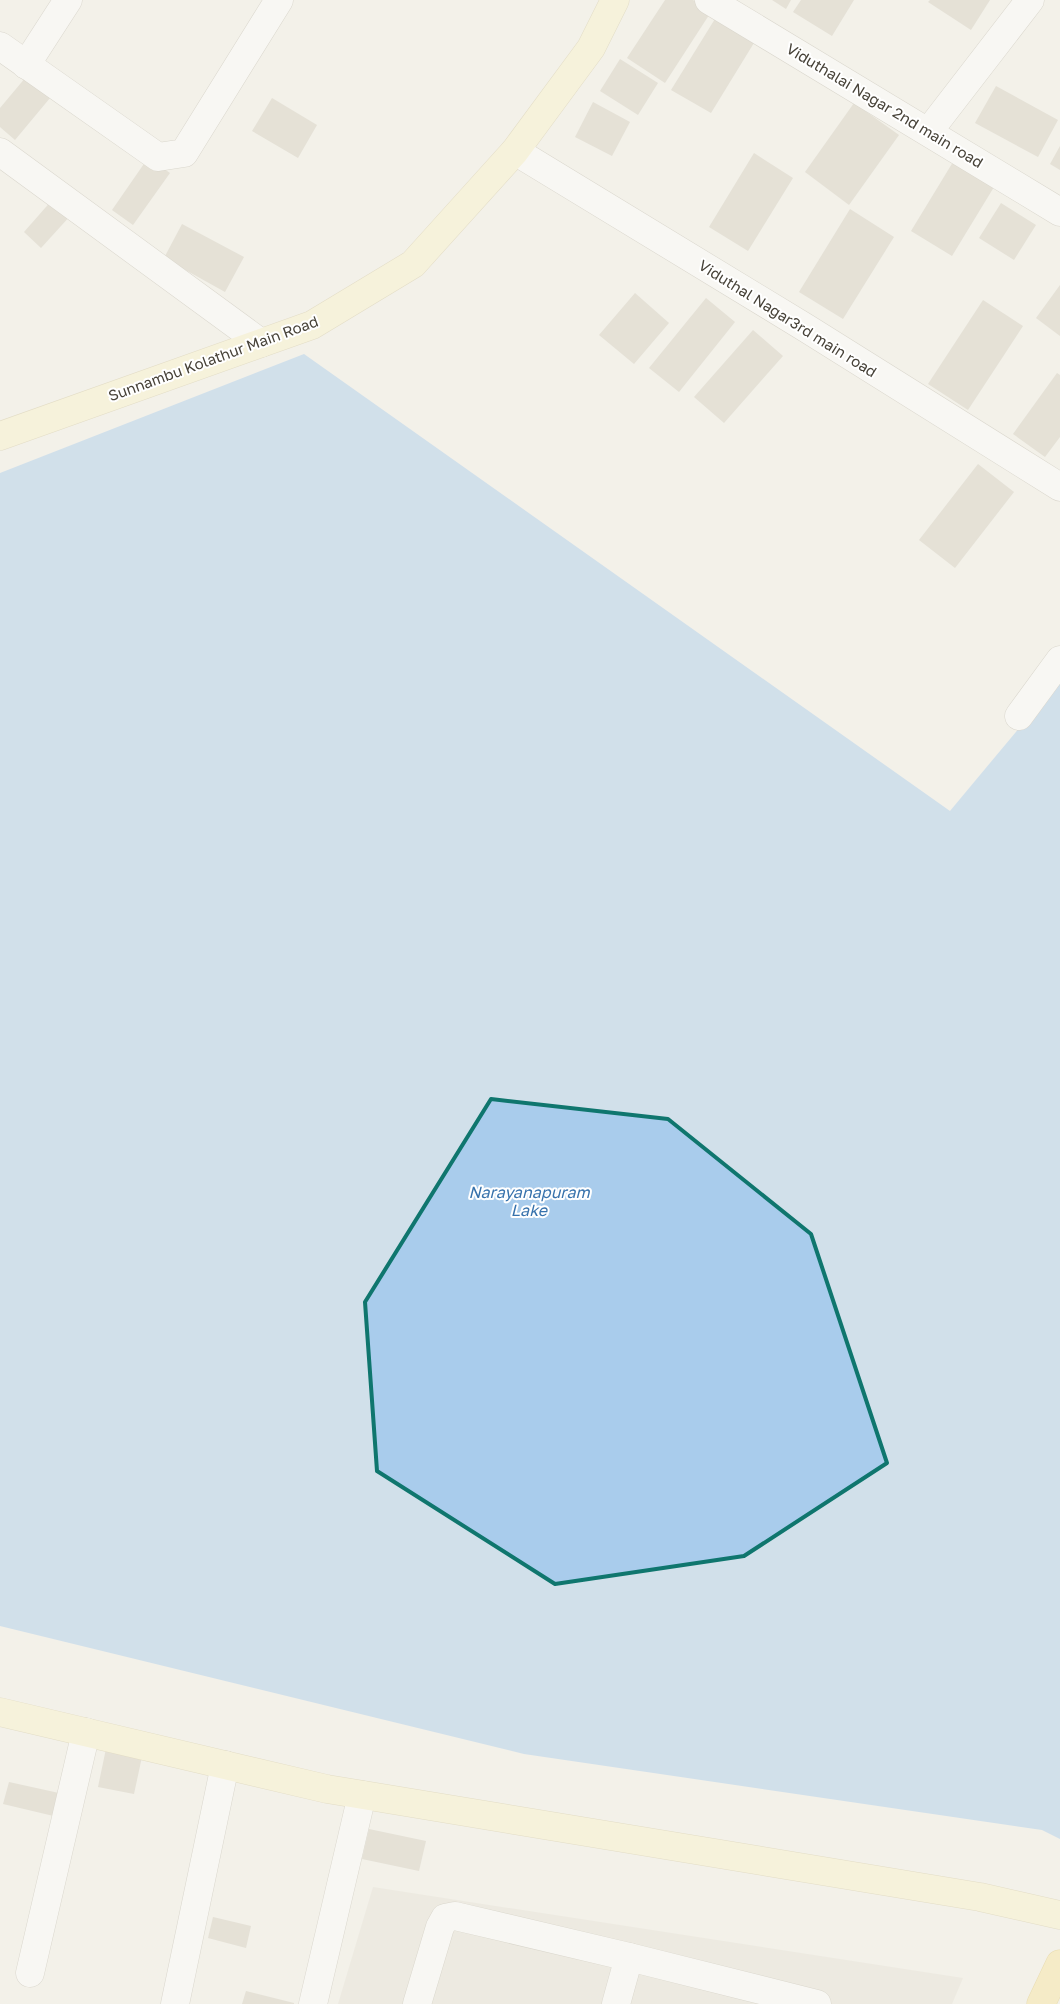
<svg xmlns="http://www.w3.org/2000/svg" width="1060" height="2004" font-family="'Golos Text',sans-serif">
	<rect width="100%" height="100%" fill="#f3f1e9"/>
	<polygon fill="#e7e3d7" points="373,1887 963,1978 952,2004 338,2004"/>
	<polygon fill="#a9ccec" points="304,354 950,811 1060,679 1060,1839 1042,1830 524,1754 0,1626 0,473"/>
	<g fill="#d4cebf">
		<polygon points="665,0 693,0 711,12 665,83 627,58"/>
		<polygon points="772,0 791,0 786,9"/>
		<polygon points="801,0 854,0 832,36 793,12"/>
		<polygon points="930,0 990,0 971,30 928,2"/>
		<polygon points="718,14 757,38 711,113 671,90"/>
		<polygon points="620,59 658,83 638,115 600,91"/>
		<polygon points="31,71 55,92 15,140 0,127 0,108"/>
		<polygon points="996,86 1058,120 1038,157 975,123"/>
		<polygon points="272,98 317,125 298,158 252,131"/>
		<polygon points="593,102 630,122 612,156 575,137"/>
		<polygon points="854,103 899,135 849,205 805,172"/>
		<polygon points="1060,146 1060,170 1050,164"/>
		<polygon points="754,153 793,178 748,251 709,227"/>
		<polygon points="148,158 170,173 133,225 112,210"/>
		<polygon points="953,162 994,187 952,256 911,231"/>
		<polygon points="53,199 71,215 41,248 24,232"/>
		<polygon points="1001,203 1036,225 1014,260 979,238"/>
		<polygon points="850,209 894,237 843,319 799,292"/>
		<polygon points="182,224 244,257 225,292 164,258"/>
		<polygon points="1060,285 1060,336 1036,318"/>
		<polygon points="635,293 669,323 634,364 599,335"/>
		<polygon points="706,298 735,322 679,392 649,368"/>
		<polygon points="983,300 1023,326 968,410 928,384"/>
		<polygon points="753,330 783,356 724,423 694,397"/>
		<polygon points="1057,373 1060,375 1060,437 1045,457 1013,434"/>
		<polygon points="978,464 1014,492 955,568 919,540"/>
		<polygon points="107,1744 143,1752 134,1794 98,1787"/>
		<polygon points="9,1782 68,1795 62,1818 3,1804"/>
		<polygon points="369,1829 426,1841 419,1871 362,1859"/>
		<polygon points="213,1917 251,1926 246,1948 208,1938"/>
		<polygon points="246,1991 294,2003 294,2004 242,2004"/>
	</g>
	<g fill="none" stroke-linecap="round" stroke-linejoin="round">
		<defs>
			<g id="street">
				<polyline points="709,0 1060,212"/>
				<polyline points="0,46 158,157 184,153 279,0"/>
				<polyline points="26,65 68,0"/>
				<polyline points="929,131 1030,0"/>
				<polyline points="515,151 806,328 1060,487"/>
				<polyline points="0,152 261,343"/>
				<polyline points="1019,716 1060,660"/>
				<polyline points="30,1973 86,1732"/>
				<polyline points="175,2004 225,1765"/>
				<polyline points="313,2004 362,1795"/>
				<polyline points="417,2004 440,1927 445,1918 455,1916 629,1957 817,2004"/>
				<polyline points="616,2004 629,1957"/>
			</g>
			<g id="secondary">
				<polyline points="0,436 312,325 413,264 515,151 591,48 615,0"/>
				<polyline points="0,1712 327,1789 980,1897 1060,1915"/>
			</g>
			<polyline id="primary" points="1041,2004 1060,1964"/>
		</defs>
		<use href="#street" stroke="#beb9ac" stroke-width="29"/>
		<use href="#secondary" stroke="#d0c69b" stroke-width="29"/>
		<use href="#primary" stroke="#dcc36e" stroke-width="29"/>
		<use href="#street" stroke="#fff" stroke-width="28"/>
		<use href="#secondary" stroke="#fbf3cb" stroke-width="28"/>
		<use href="#primary" stroke="#f8e59d" stroke-width="28"/>
	</g>
	<path d="M0 0H1060V2004H0ZM491,1099L668,1119L811,1234L887,1463L744,1556L555,1584L377,1471L365,1302Z" fill="#f3f1e9" fill-opacity=".55" fill-rule="evenodd"/>
	<path fill="none" stroke="#0f766e" stroke-width="4" stroke-linejoin="round" d="M491,1099L668,1119L811,1234L887,1463L744,1556L555,1584L377,1471L365,1302Z"/>
	<g text-anchor="middle" dominant-baseline="central" stroke-width="4" stroke-linejoin="round" paint-order="stroke">
		<g font-size="15" fill="#474238" stroke="#fff">
			<text transform="translate(885 105) rotate(31)">Viduthalai Nagar 2nd main road</text>
			<text transform="translate(788 318) rotate(32)">Viduthal Nagar3rd main road</text>
			<text transform="translate(213 358) rotate(-20)">Sunnambu Kolathur Main Road</text>
		</g>
		<g font-size="16" font-style="italic" fill="#3772ac" stroke="#fff">
			<text x="529" y="1192">Narayanapuram<tspan x="529" dy="18">Lake</tspan></text>
		</g>
	</g>
</svg>
